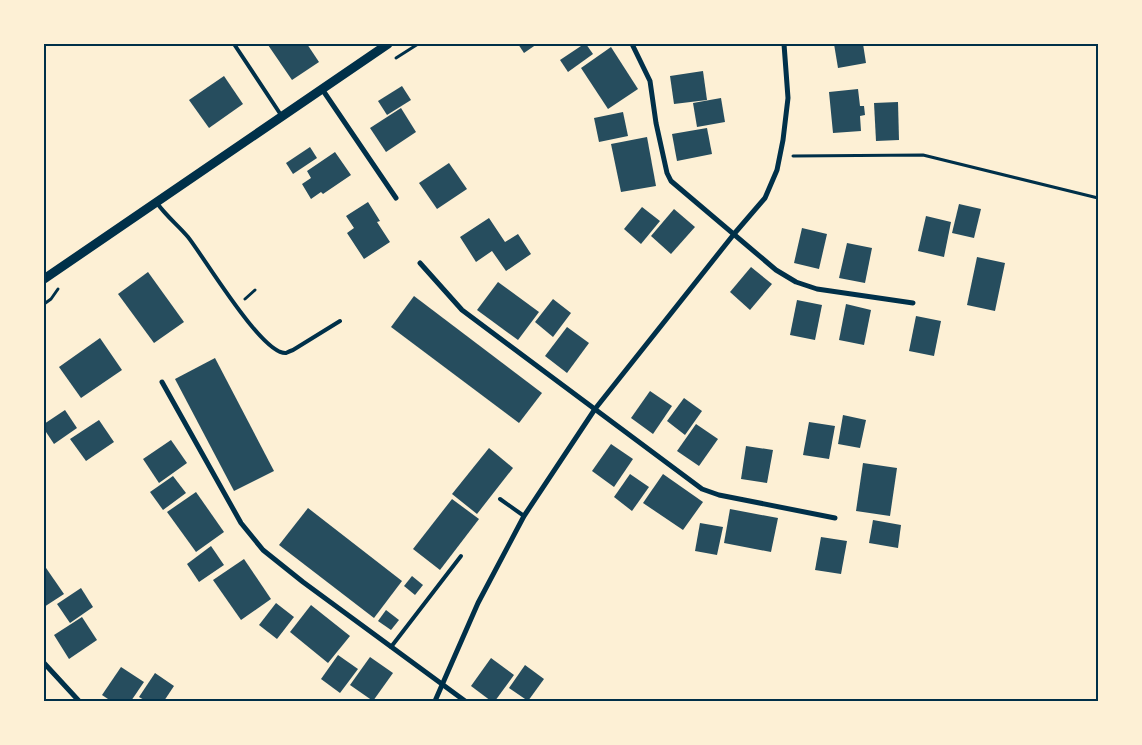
<svg xmlns="http://www.w3.org/2000/svg" width="1142" height="745" font-family="'Noto Sans',sans-serif">
	<rect width="100%" height="100%" fill="#fdf0d5"/>
	<g fill="#264d5e">
		<polygon points="271,44 307,44 319,62 292,80 268,45"/>
		<polygon points="518,44 537,44 524,53"/>
		<polygon points="584,44 586,44 593,54 568,72 560,60"/>
		<polygon points="834,44 863,44 866,63 838,68"/>
		<polygon points="611,47 638,89 608,109 581,68"/>
		<polygon points="703,71 707,100 674,104 670,76"/>
		<polygon points="224,76 243,104 209,128 189,100"/>
		<polygon points="402,86 411,100 387,115 378,101"/>
		<polygon points="858,89 860,106 864,106 865,115 860,116 861,131 833,133 829,92"/>
		<polygon points="721,98 725,122 697,127 693,103"/>
		<polygon points="898,102 899,140 876,141 874,103"/>
		<polygon points="401,108 416,132 386,152 370,128"/>
		<polygon points="623,112 628,136 599,142 594,118"/>
		<polygon points="707,128 712,154 677,161 672,134"/>
		<polygon points="647,137 656,186 621,192 611,144"/>
		<polygon points="310,147 317,158 293,174 286,163"/>
		<polygon points="335,152 351,175 323,194 321,192 311,199 302,184 311,178 307,171"/>
		<polygon points="449,163 467,189 437,209 419,183"/>
		<polygon points="368,202 380,221 377,222 390,242 364,259 347,233 354,228 346,216"/>
		<polygon points="959,204 981,209 974,238 952,233"/>
		<polygon points="642,207 660,221 641,244 624,229"/>
		<polygon points="674,209 695,227 671,254 651,236"/>
		<polygon points="926,216 951,222 944,257 918,251"/>
		<polygon points="489,218 505,242 518,234 531,254 506,271 492,251 476,262 460,237"/>
		<polygon points="802,228 827,234 819,269 794,263"/>
		<polygon points="847,243 872,248 865,283 839,278"/>
		<polygon points="977,257 1005,263 995,311 967,305"/>
		<polygon points="751,267 772,284 750,310 730,292"/>
		<polygon points="148,272 184,322 154,343 118,294"/>
		<polygon points="498,282 539,312 518,340 477,310"/>
		<polygon points="414,296 542,393 519,423 391,327"/>
		<polygon points="553,299 571,313 553,337 535,322"/>
		<polygon points="797,300 822,305 815,340 790,335"/>
		<polygon points="846,304 871,310 864,345 839,340"/>
		<polygon points="916,316 941,321 934,356 909,351"/>
		<polygon points="567,327 589,343 567,373 545,356"/>
		<polygon points="100,338 122,370 81,398 59,367"/>
		<polygon points="215,358 274,471 234,491 175,379"/>
		<polygon points="650,391 672,406 653,434 631,418"/>
		<polygon points="684,398 702,411 685,435 667,421"/>
		<polygon points="65,410 77,428 54,444 44,429 44,424"/>
		<polygon points="843,415 866,420 860,448 838,444"/>
		<polygon points="99,420 114,442 86,461 70,439"/>
		<polygon points="809,422 835,426 829,459 803,455"/>
		<polygon points="696,424 718,439 699,466 677,451"/>
		<polygon points="171,440 187,463 159,483 143,459"/>
		<polygon points="611,444 633,459 614,487 592,471"/>
		<polygon points="746,446 773,450 767,483 741,479"/>
		<polygon points="489,448 513,468 477,514 452,494"/>
		<polygon points="863,463 897,468 890,516 856,511"/>
		<polygon points="630,474 649,487 632,511 614,497"/>
		<polygon points="663,474 703,502 683,530 643,503"/>
		<polygon points="173,476 186,493 163,510 150,492"/>
		<polygon points="196,492 224,532 196,552 167,512"/>
		<polygon points="452,499 479,519 440,570 413,549"/>
		<polygon points="308,508 402,581 374,618 279,545"/>
		<polygon points="730,509 778,518 771,552 724,543"/>
		<polygon points="873,520 901,525 898,548 869,543"/>
		<polygon points="700,523 723,527 717,555 695,551"/>
		<polygon points="821,537 847,541 841,574 815,570"/>
		<polygon points="211,546 224,565 199,582 187,564"/>
		<polygon points="244,559 271,599 241,620 213,580"/>
		<polygon points="44,565 64,594 44,607"/>
		<polygon points="412,576 423,585 415,595 404,586"/>
		<polygon points="81,588 93,607 70,623 57,604"/>
		<polygon points="276,603 294,617 277,639 259,625"/>
		<polygon points="311,605 350,636 328,663 290,632"/>
		<polygon points="386,610 399,620 391,630 378,621"/>
		<polygon points="82,617 97,640 69,659 54,635"/>
		<polygon points="338,655 358,669 340,693 321,679"/>
		<polygon points="370,657 393,673 373,701 350,685"/>
		<polygon points="491,658 514,675 495,701 491,701 471,686"/>
		<polygon points="525,665 544,679 528,701 509,688"/>
		<polygon points="121,667 144,682 131,701 111,701 102,695"/>
		<polygon points="155,673 174,686 164,701 146,701 139,697"/>
	</g>
	<g fill="none" stroke-linecap="round" stroke-linejoin="round">
		<g stroke="#003049" stroke-width="3">
			<polyline points="396,58 418,44"/>
			<polyline points="793,156 923,155 1098,198"/>
			<polyline points="245,299 255,290"/>
			<polyline points="44,304 51,299 58,289"/>
		</g>
		<g stroke="#003049" stroke-width="4">
			<polyline points="234,44 281,115"/>
			<path d="M157,203C166,216 178,225 188,237C204,257 262,355 286,353C288,352 290,351 293,350L340,321"/>
			<polyline points="500,499 524,516"/>
			<polyline points="391,647 461,556"/>
		</g>
		<g stroke="#003049" stroke-width="5">
			<polyline points="632,44 650,81 656,123 667,173 671,181 776,270 796,282 817,289 913,303"/>
			<polyline points="322,89 396,198"/>
			<polyline points="420,263 462,310 702,489 719,495 835,518"/>
			<polyline points="162,382 241,523 263,550 303,582 465,701"/>
			<polyline points="44,663 79,701"/>
			<polyline points="435,701 478,603 524,516 595,409 734,234 765,198 777,170 783,140 788,98 784,44"/>
		</g>
		<polyline stroke="#003049" stroke-width="9" points="44,279 388,44"/>
	</g>
	<rect width="1142" height="745" fill="none" stroke="#fdf0d5" stroke-width="90"/>
	<rect x="45" y="45" width="1052" height="655" fill="none" stroke="#003049" stroke-width="2"/>
</svg>
